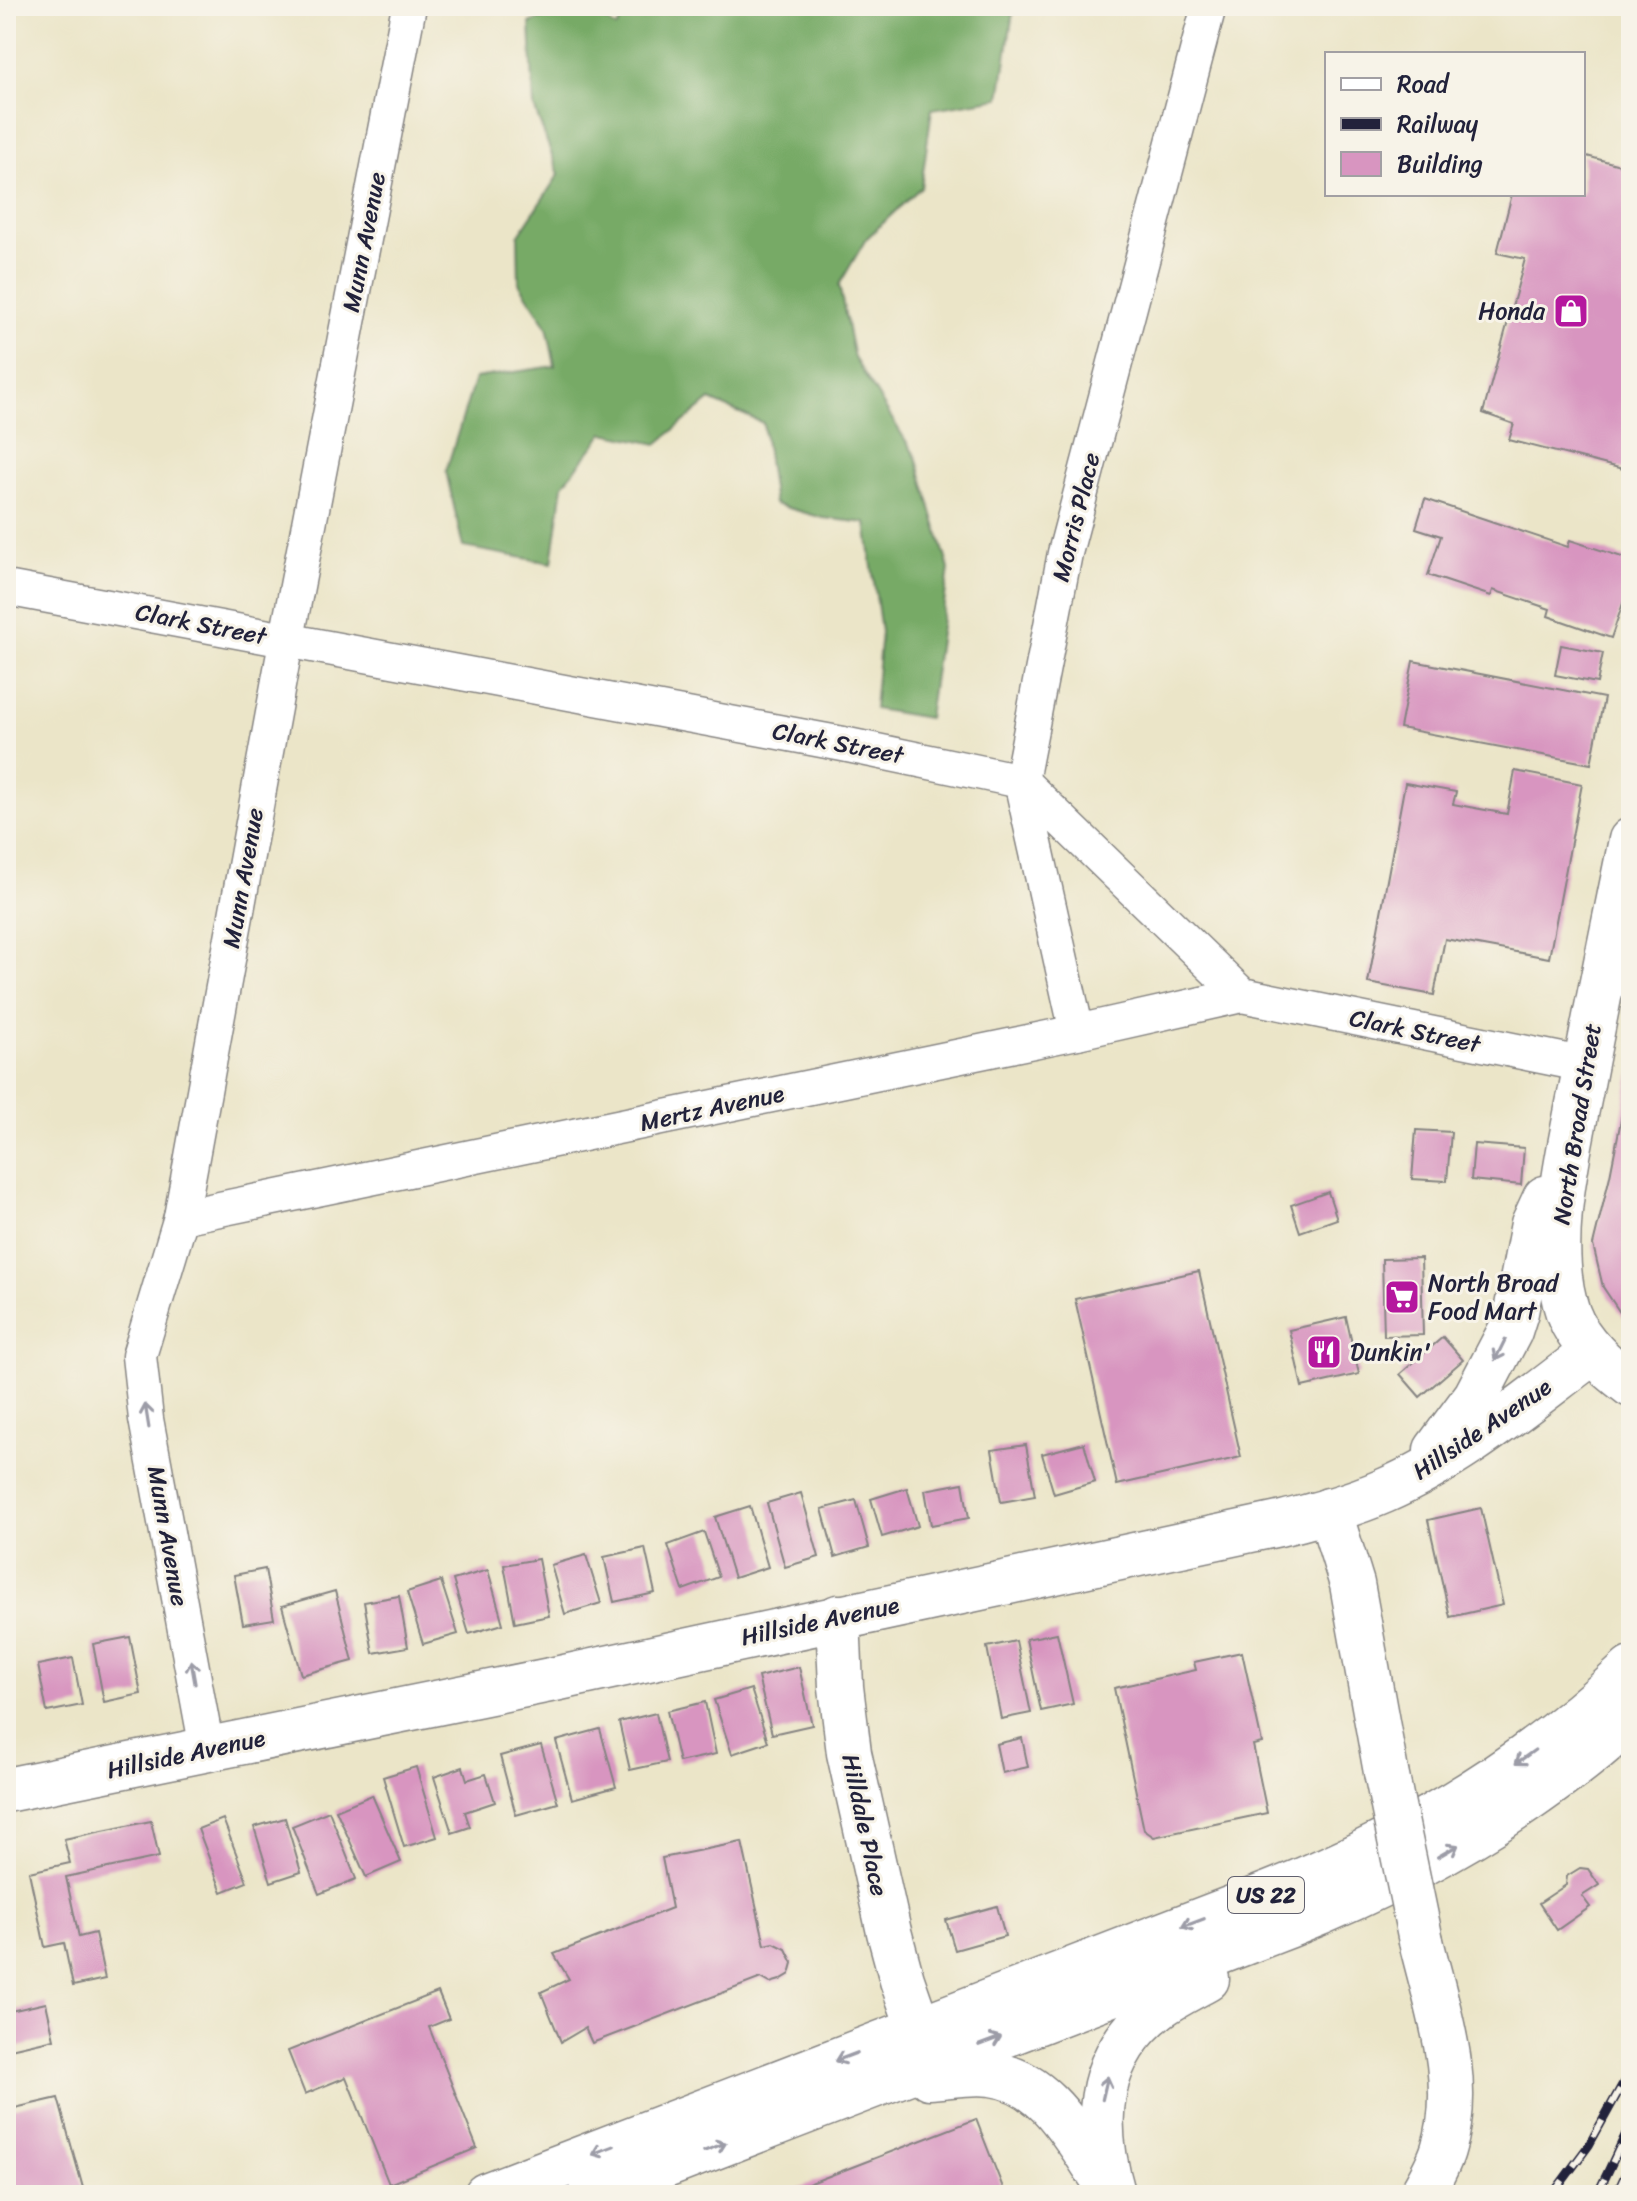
<svg xmlns="http://www.w3.org/2000/svg" width="1637" height="2201" font-family="Sriracha,sans-serif">
	<rect width="100%" height="100%" fill="#f7f3e8"/>
	<filter id="ink" filterUnits="userSpaceOnUse"><feTurbulence type="fractalNoise" baseFrequency=".0125" numOctaves="2"/><feDisplacementMap in="SourceGraphic" scale="16" xChannelSelector="R" yChannelSelector="G"/><feConvolveMatrix kernelMatrix="1 2 1 2 8 2 1 2 1" color-interpolation-filters="sRGB"/></filter>
	<filter id="wash" filterUnits="userSpaceOnUse"><feTurbulence type="fractalNoise" baseFrequency=".006" numOctaves="4" result="noise"/><feDisplacementMap in="SourceGraphic" scale="32" xChannelSelector="R" yChannelSelector="G"/><feGaussianBlur stdDeviation="1.8" result="paint"/><feColorMatrix in="noise" values="0 0 0 0 0 0 0 0 0 0 0 0 0 0 0 0 0 1.4 0 .05"/><feComposite in="paint" operator="in"/></filter>
	<g filter="url(#wash)">
		<rect width="100%" height="100%" fill="#ebe5c8"/>
		<polygon fill="#7a6" stroke="#4c6650" stroke-width="2" points="572,6 587,6 616,28 630,6 973,6 1013,12 1000,98 932,109 921,187 866,239 839,285 854,358 916,457 949,569 928,718 874,709 881,632 866,523 823,518 774,504 763,423 710,400 657,444 604,433 563,485 552,563 463,547 446,471 475,378 555,366 547,326 519,283 518,236 559,174 534,107 530,23"/>
		<g id="blocks">
			<g fill="#d895c0">
				<polygon points="1583,155 1631,168 1631,458 1627,470 1509,440 1514,424 1483,413 1525,259 1497,253 1512,194 1583,194"/>
				<polygon points="1425,499 1568,547 1570,540 1631,560 1631,580 1611,638 1548,616 1550,609 1493,590 1491,596 1428,575 1441,536 1416,528"/>
				<polygon points="1561,645 1603,653 1597,683 1555,675"/>
				<polygon points="1413,661 1604,698 1591,764 1400,728"/>
				<polygon points="1515,771 1582,784 1549,958 1445,939 1434,995 1368,983 1405,783 1456,792 1453,804 1507,814"/>
				<polygon points="1630,1074 1631,1074 1631,1329 1603,1287 1593,1245 1610,1176"/>
				<polygon points="1416,1130 1451,1132 1447,1181 1412,1179"/>
				<polygon points="1474,1144 1524,1148 1521,1185 1471,1180"/>
				<polygon points="1328,1192 1337,1219 1300,1232 1291,1205"/>
				<polygon points="1421,1258 1423,1335 1384,1336 1382,1259"/>
				<polygon points="1199,1271 1241,1457 1117,1485 1075,1299"/>
				<polygon points="1346,1317 1359,1374 1302,1387 1289,1330"/>
				<polygon points="1443,1337 1463,1360 1420,1397 1400,1374"/>
				<polygon points="1084,1443 1095,1482 1054,1494 1042,1454"/>
				<polygon points="1026,1445 1035,1496 1001,1502 992,1450"/>
				<polygon points="963,1483 969,1518 931,1525 925,1490"/>
				<polygon points="907,1488 918,1526 882,1537 871,1499"/>
				<polygon points="801,1493 819,1557 785,1567 767,1503"/>
				<polygon points="856,1500 869,1547 835,1557 822,1509"/>
				<polygon points="750,1506 768,1567 734,1578 715,1517"/>
				<polygon points="1481,1508 1503,1605 1450,1617 1428,1520"/>
				<polygon points="704,1532 719,1577 683,1590 668,1545"/>
				<polygon points="645,1548 655,1593 614,1602 604,1557"/>
				<polygon points="586,1555 601,1603 565,1614 551,1565"/>
				<polygon points="538,1559 549,1616 515,1623 504,1565"/>
				<polygon points="265,1569 274,1619 243,1624 234,1575"/>
				<polygon points="488,1570 503,1624 469,1634 453,1580"/>
				<polygon points="441,1581 458,1634 423,1644 407,1592"/>
				<polygon points="335,1591 353,1661 301,1675 282,1606"/>
				<polygon points="399,1596 408,1647 373,1653 364,1602"/>
				<polygon points="1057,1633 1073,1704 1041,1711 1026,1639"/>
				<polygon points="130,1637 141,1694 104,1702 93,1644"/>
				<polygon points="1016,1641 1031,1713 1001,1719 987,1647"/>
				<polygon points="1242,1652 1262,1743 1253,1745 1267,1813 1154,1837 1144,1830 1114,1688 1196,1670 1194,1662"/>
				<polygon points="73,1658 82,1705 47,1712 38,1665"/>
				<polygon points="799,1667 812,1725 772,1734 758,1677"/>
				<polygon points="751,1689 768,1742 732,1754 714,1700"/>
				<polygon points="705,1702 716,1754 679,1762 667,1711"/>
				<polygon points="656,1713 667,1762 630,1770 619,1722"/>
				<polygon points="600,1729 616,1787 572,1799 556,1741"/>
				<polygon points="1022,1738 1028,1767 1002,1773 996,1744"/>
				<polygon points="541,1745 558,1803 516,1815 500,1756"/>
				<polygon points="416,1767 437,1837 404,1847 383,1777"/>
				<polygon points="463,1767 467,1780 486,1774 495,1802 465,1812 470,1827 452,1833 434,1777"/>
				<polygon points="372,1795 401,1862 366,1877 336,1810"/>
				<polygon points="329,1811 356,1879 319,1894 292,1826"/>
				<polygon points="285,1818 301,1872 271,1882 254,1827"/>
				<polygon points="223,1819 247,1882 222,1892 198,1829"/>
				<polygon points="151,1821 159,1857 66,1877 79,1937 95,1933 105,1979 73,1986 64,1943 45,1947 29,1872 70,1863 64,1839"/>
				<polygon points="742,1842 765,1945 774,1943 786,1949 793,1963 790,1974 780,1980 770,1983 761,1978 592,2043 585,2028 561,2042 541,1992 569,1979 554,1954 672,1908 662,1858"/>
				<polygon points="1580,1868 1588,1869 1599,1885 1582,1896 1590,1907 1557,1930 1539,1903 1566,1885 1567,1876"/>
				<polygon points="997,1906 1005,1936 955,1950 946,1920"/>
				<polygon points="438,1992 449,2019 429,2027 477,2148 389,2184 346,2077 305,2094 288,2051"/>
				<polygon points="46,2003 54,2039 6,2050 6,2012"/>
				<polygon points="58,2098 85,2195 6,2195 6,2110"/>
				<polygon points="976,2119 1005,2193 1001,2195 780,2195"/>
			</g>
		</g>
	</g>
	<g filter="url(#ink)">
		<use href="#blocks" fill-opacity="0" stroke="#868482" stroke-width="2"/>
		<g fill="none" stroke-linecap="round" stroke-linejoin="round">
			<defs>
				<g id="minor">
					<polyline points="6,588 843,744 1021,781 1242,995 1586,1065"/>
					<polyline points="1077,1032 1021,781 1065,553 1209,6"/>
					<polyline points="181,1217 1077,1032 1242,995"/>
					<polyline points="207,1749 146,1419 139,1356 181,1217 282,664 409,6"/>
				</g>
				<g id="secondary">
					<path d="M1631,840C1615,919 1598,999 1583,1079C1570,1148 1544,1244 1568,1313C1579,1343 1606,1366 1631,1385"/>
					<polyline points="1436,1450 1476,1396 1510,1331 1516,1312 1533,1224 1545,1198"/>
					<polyline points="838,1617 841,1687 849,1753 889,1932 902,1980 919,2029"/>
					<path d="M6,1790L555,1679L1279,1524C1314,1515 1350,1506 1384,1491C1461,1458 1527,1401 1593,1352"/>
				</g>
				<g id="trunk">
					<polyline points="1329,1510 1352,1584 1386,1772"/>
					<path d="M929,2077C949,2076 972,2071 991,2074C1048,2080 1075,2139 1104,2180"/>
					<path d="M1113,2193C1092,2122 1096,2055 1159,2007C1174,1996 1191,1988 1207,1979"/>
					<path d="M486,2195L1271,1893C1404,1840 1527,1768 1631,1669"/>
					<path d="M590,2195L1288,1926C1374,1892 1454,1851 1531,1798C1565,1774 1601,1748 1631,1718"/>
					<path d="M1421,2195C1429,2181 1438,2166 1443,2150C1465,2082 1437,2008 1421,1941"/>
				</g>
			</defs>
			<use href="#minor" stroke="#868482" stroke-width="37"/>
			<use href="#secondary" stroke="#868482" stroke-width="47"/>
			<use href="#trunk" stroke="#868482" stroke-width="47"/>
			<use href="#minor" stroke="#fff" stroke-width="34"/>
			<use href="#secondary" stroke="#fff" stroke-width="44"/>
			<use href="#trunk" stroke="#fff" stroke-width="44"/>
			<defs>
				<g id="rail">
					<polyline points="1552,2195 1589,2145 1631,2069"/>
					<polyline points="1597,2195 1631,2123"/>
					<polyline points="1616,2195 1631,2162"/>
				</g>
			</defs>
			<use href="#rail" stroke="#22223b" stroke-width="9"/>
			<use href="#rail" stroke="#f7f3e8" stroke-width="6" stroke-dasharray="18" stroke-linecap="butt"/>
			<defs>
				<polyline id="trunk-bridge" points="1386,1772 1421,1941"/>
			</defs>
			<use href="#trunk-bridge" stroke="#868482" stroke-width="47" stroke-linecap="butt"/>
			<use href="#trunk-bridge" stroke="#fff" stroke-width="44"/>
		</g>
		<defs><path id="oneway-shaft" d="M-6 0H5M1.5-3L5.5 0L1.5 3" fill="none" stroke-width="1.6" stroke-linecap="round" stroke-linejoin="round" transform="scale(2)"/></defs>
		<g stroke="#9c9ca7">
			<use href="#oneway-shaft" transform="translate(1500 1350) rotate(116)"/>
			<use href="#oneway-shaft" transform="translate(147 1416) rotate(-99)"/>
			<use href="#oneway-shaft" transform="translate(193 1672) rotate(-100)"/>
			<use href="#oneway-shaft" transform="translate(1525 1757) rotate(144)"/>
			<use href="#oneway-shaft" transform="translate(1448 1851) rotate(-30)"/>
			<use href="#oneway-shaft" transform="translate(1193 1923) rotate(159)"/>
			<use href="#oneway-shaft" transform="translate(990 2041) rotate(-21)"/>
			<use href="#oneway-shaft" transform="translate(846 2057) rotate(159)"/>
			<use href="#oneway-shaft" transform="translate(1105 2088) rotate(-77)"/>
			<use href="#oneway-shaft" transform="translate(715 2147) rotate(-21)"/>
			<use href="#oneway-shaft" transform="translate(603 2150) rotate(159)"/>
		</g>
	</g>
	<defs>
		<symbol id="shop-square" viewBox="-11 -11 22 22"><rect x="-9" y="-9" width="18" height="18" rx="4" fill="#b5179e" stroke="#f7f3e8"/><path d="M-5-2.5h2.3a2.7 3.5 0 0 1 5.4 0H5L5.5 6h-11ZM-1.5-2.5h3a1.5 2.3 0 0 0-3 0Z" fill="#fff"/></symbol>
		<symbol id="supermarket-square" viewBox="-11 -11 22 22"><rect x="-9" y="-9" width="18" height="18" rx="4" fill="#b5179e" stroke="#f7f3e8"/><path d="M-6-5.5h2.5l.6 2H6L4.5 2H-2.5L-4.4-4H-6ZM-1.5 3.2a1.3 1.3 0 1 0 .1 0ZM3 3.2a1.3 1.3 0 1 0 .1 0Z" fill="#fff"/></symbol>
		<symbol id="restaurant-square" viewBox="-11 -11 22 22"><rect x="-9" y="-9" width="18" height="18" rx="4" fill="#b5179e" stroke="#f7f3e8"/><path d="M-5-6h1v4h1v-4h1v4h1v-4h1v5L-1.5 .5V6h-2V.5L-5-1ZM5-6V6H3V1.5H1.5Q1.5-4 5-6Z" fill="#fff"/></symbol>
	</defs>
	<g fill-rule="evenodd">
		<use href="#shop-square" x="1551" y="291" width="40" height="40"/>
		<use href="#supermarket-square" x="1382" y="1277" width="40" height="40"/>
		<use href="#restaurant-square" x="1304" y="1332" width="40" height="40"/>
	</g>
	<g text-anchor="middle" dominant-baseline="central" stroke-width="6" stroke-linejoin="round" paint-order="stroke">
		<rect fill="#f7f3e8" stroke="#62616f" stroke-width="2" x="1228" y="1877" width="76" height="36" rx="6"/>
		<g font-size="22" font-weight="bold" fill="#22223b">
			<text x="1266" y="1895">US 22</text>
		</g>
		<g font-size="24" fill="#22223b" stroke="#f7f3e8">
			<text transform="translate(364 242) rotate(-79)">Munn Avenue</text>
			<text transform="translate(1076 517) rotate(-76)">Morris Place</text>
			<text transform="translate(201 624) rotate(11)">Clark Street</text>
			<text transform="translate(838 743) rotate(11)">Clark Street</text>
			<text transform="translate(243 878) rotate(-80)">Munn Avenue</text>
			<text transform="translate(1415 1031) rotate(12)">Clark Street</text>
			<text transform="translate(712 1108) rotate(-12)">Mertz Avenue</text>
			<text transform="translate(1577 1124) rotate(-81)">North Broad Street</text>
			<text transform="translate(1482 1429) rotate(-34)">Hillside Avenue</text>
			<text transform="translate(168 1536) rotate(80)">Munn Avenue</text>
			<text transform="translate(820 1621) rotate(-12)">Hillside Avenue</text>
			<text transform="translate(186 1754) rotate(-12)">Hillside Avenue</text>
			<text transform="translate(865 1825) rotate(78)">Hilldale Place</text>
		</g>
		<g font-size="24" fill="#22223b" stroke="#f7f3e8" text-anchor="start">
			<text x="1545" y="311" text-anchor="end">Honda</text>
			<text x="1428" y="1283">North Broad<tspan x="1428" dy="28">Food Mart</tspan></text>
			<text x="1350" y="1352">Dunkin'</text>
		</g>
	</g>
	<rect width="1637" height="2201" fill="none" stroke="#f7f3e8" stroke-width="32"/>
	<rect x="1325" y="52" width="260" height="144" fill="#f7f3e8" stroke="#a29fa3" stroke-width="2"/>
	<rect x="1341" y="78" width="40" height="12" fill="#ffffff" stroke="#a29fa3" stroke-width="2"/>
	<text x="1397" y="92" font-size="24" fill="#22223b">Road</text>
	<rect x="1341" y="118" width="40" height="12" fill="#22223b" stroke="#a29fa3" stroke-width="2"/>
	<text x="1397" y="132" font-size="24" fill="#22223b">Railway</text>
	<rect x="1341" y="152" width="40" height="24" fill="#d895c0" stroke="#a29fa3" stroke-width="2"/>
	<text x="1397" y="172" font-size="24" fill="#22223b">Building</text>
</svg>
